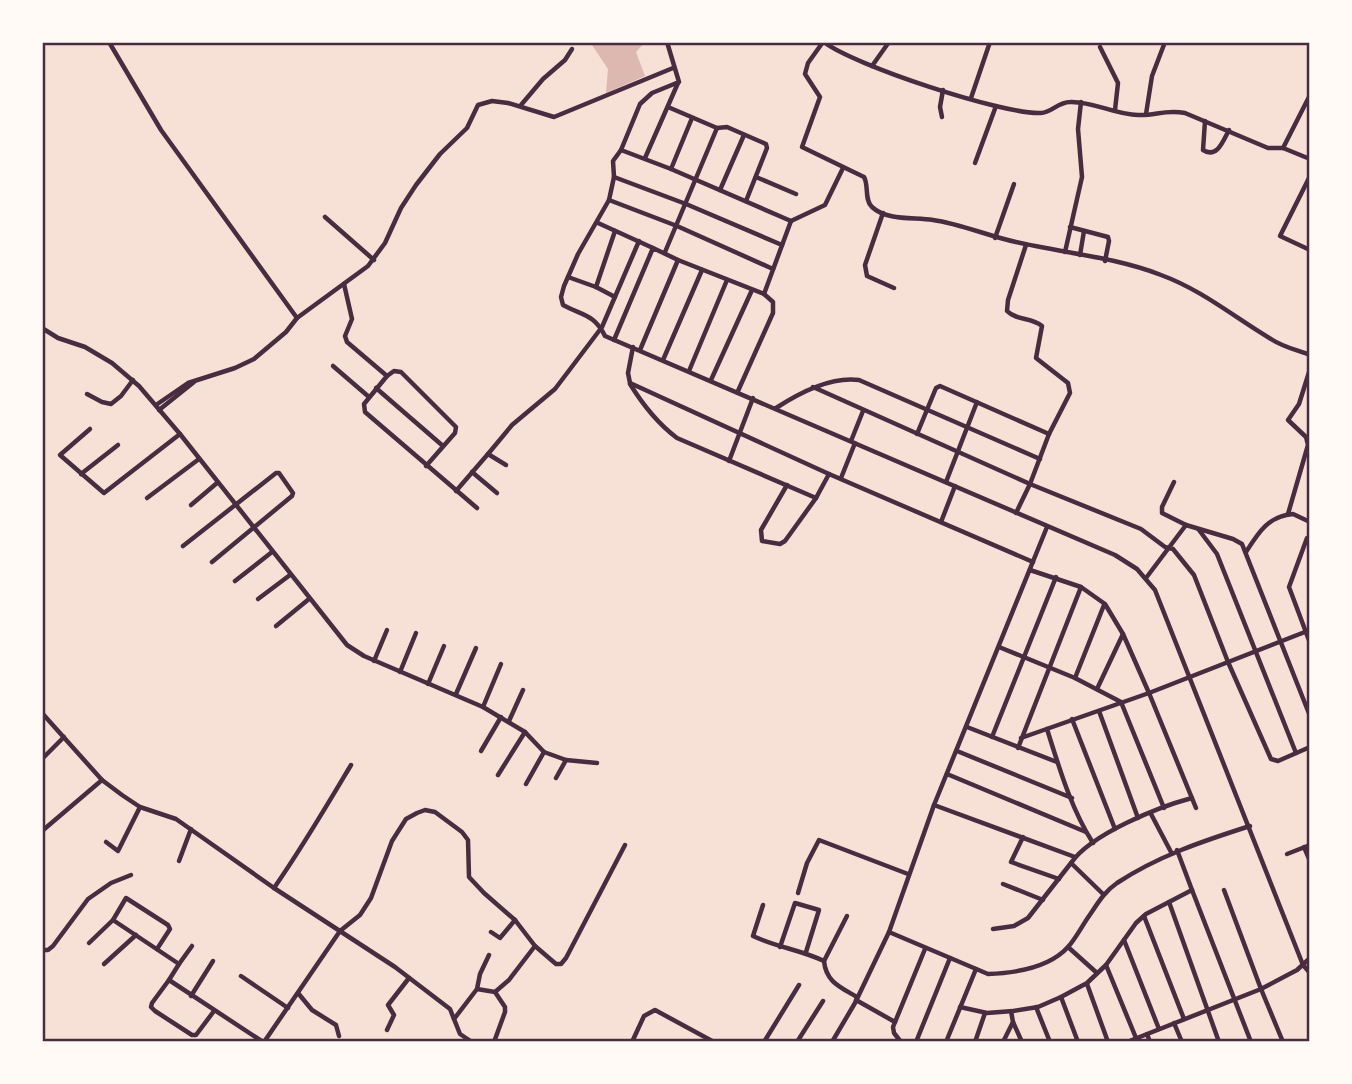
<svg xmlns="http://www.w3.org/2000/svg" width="1352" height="1084" font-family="'Times New Roman',serif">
	<rect width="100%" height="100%" fill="#f7e1d7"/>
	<polygon fill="#dcb8b0" points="590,42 645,42 636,52 645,76 606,93 608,69"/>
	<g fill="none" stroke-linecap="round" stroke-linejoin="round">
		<g stroke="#4a2c40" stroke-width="4.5">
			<polyline points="109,42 161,130 297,318"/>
			<path d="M667,42L679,82L652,93L640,104L621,150L613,161L614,177L609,200L578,254L564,286L561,297L563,305C583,316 594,314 605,336L1115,555L1137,569L1155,590L1303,965L1310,973"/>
			<path d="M823,42L808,63L805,74L820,97L802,147L864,177C869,185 864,200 872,207C887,221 914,217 933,220C961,224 988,236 1016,242C1063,253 1115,257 1161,275C1202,290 1234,317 1271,339C1283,347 1297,350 1310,355"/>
			<path d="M824,42C853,65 1004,115 1041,113C1051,113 1058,102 1070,102C1093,101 1115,115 1138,115C1155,116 1165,109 1185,113L1268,148H1283L1310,159"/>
			<polyline points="1100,47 1118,83 1115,110"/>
			<polyline points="872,66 889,42"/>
			<polyline points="971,98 990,42"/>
			<polyline points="521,105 543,79 565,60 572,49"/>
			<polyline points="668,107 717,128 727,127 766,144 767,148 746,201"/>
			<polyline points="1146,114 1152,76 1165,42"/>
			<polyline points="942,117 940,107 943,90"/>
			<path d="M1205,121L1203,150C1217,159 1223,141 1229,130"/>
			<polyline points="1283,148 1310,95"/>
			<polyline points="621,150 671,169 791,221"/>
			<polyline points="645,158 678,83"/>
			<polyline points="975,163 996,106"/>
			<polyline points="671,169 692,118"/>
			<polyline points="1310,176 1280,236 1310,250"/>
			<polyline points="614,177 686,204 782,245"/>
			<polyline points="756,177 796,194"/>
			<polyline points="720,190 744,135"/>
			<polyline points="609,200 677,226 773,269"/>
			<polyline points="883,213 865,265 867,276 894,288"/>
			<polyline points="325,217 374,260"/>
			<polyline points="598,223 653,248"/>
			<polyline points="1070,227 1108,237 1109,241 1105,261"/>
			<polyline points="995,238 1014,184"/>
			<polyline points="665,252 717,128"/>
			<polyline points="1065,252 1082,177 1078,129 1081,102"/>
			<polyline points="1080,255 1084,231"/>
			<polyline points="568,277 596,287 615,297"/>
			<polyline points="344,284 352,319 345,336 347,342 387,376 364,404 365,412 477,508"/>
			<polyline points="596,287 615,231"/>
			<polyline points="764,294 791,221 825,205 843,168"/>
			<polyline points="42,328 58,338 85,347 112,363 139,386 180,434 347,645 364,656 483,707 525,732 544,752 566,760 597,763"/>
			<polyline points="614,340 653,248 678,260 764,294 773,302 773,313 738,391"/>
			<polyline points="633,347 628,373 630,383 829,474 1033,562"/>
			<polyline points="640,350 678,260"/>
			<polyline points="663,360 702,270"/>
			<polyline points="333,366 369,397"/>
			<polyline points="689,371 727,280"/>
			<polyline points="387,376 394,371 401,372 456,427 455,433 426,466"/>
			<polyline points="711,380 752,290"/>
			<path d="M630,384C643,405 657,423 677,438L816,498"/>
			<polyline points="813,387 1030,484 1141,529 1165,547 1173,549 1194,575 1228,662 1271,759 1278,761 1310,747"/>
			<polyline points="376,388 443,446"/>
			<polyline points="87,394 102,402 111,404 121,396 133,380"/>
			<polyline points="156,405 188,383 235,368 254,359 286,332 297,318 368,266 385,243 401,208 416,185 440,154 467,128 478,105 492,101 508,103 554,117 673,68"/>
			<path d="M776,408C799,393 830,376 859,380L1040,459"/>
			<polyline points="159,410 194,382"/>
			<polyline points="90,429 60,455 104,493 180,434"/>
			<polyline points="917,434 936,388 940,386 1049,434"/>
			<polyline points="851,441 863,411"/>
			<polyline points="488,454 512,425 555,389 602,327 639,241"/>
			<polyline points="729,461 753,398"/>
			<polyline points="472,472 497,493"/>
			<polyline points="81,474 118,445"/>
			<polyline points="841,478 855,443"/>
			<polyline points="946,482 977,402"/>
			<polyline points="1174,482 1162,507 1162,513 1186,525 1233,539 1242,544 1310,716"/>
			<polyline points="787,485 761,530 762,541 780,544 785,541 816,498 829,474"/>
			<polyline points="456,491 488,454 506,465"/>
			<polyline points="147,498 199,459"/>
			<polyline points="191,505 217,483"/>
			<path d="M1016,513L1030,484L1049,434L1070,393L1068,383L1036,358L1042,326C1031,317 1017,321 1007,311L1008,300L1026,245"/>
			<polyline points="1288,514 1308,445 1306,437 1288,420 1299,404 1310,369"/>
			<polyline points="941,522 955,486"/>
			<polyline points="1047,527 934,805 1075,857"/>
			<polyline points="1199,530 1217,554 1296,753"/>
			<polyline points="1307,538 1289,587 1310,643"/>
			<polyline points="183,546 276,473 279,473 293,493 292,496 212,562"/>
			<path d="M1246,552C1258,533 1268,516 1293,514L1310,522"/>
			<polyline points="1030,570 1081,587 1105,604 1123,634 1149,693 1196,808"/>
			<polyline points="1146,578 1186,525"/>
			<polyline points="235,581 272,552"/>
			<polyline points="258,599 290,575"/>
			<polyline points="276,626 309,599"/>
			<polyline points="999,647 1075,678 1121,702 1164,808"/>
			<polyline points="374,661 387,630"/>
			<polyline points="400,672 416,633"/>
			<polyline points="1075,678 1104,605"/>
			<polyline points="428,684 444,646"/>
			<polyline points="1097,689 1123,634"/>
			<polyline points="456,694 476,648"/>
			<polyline points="483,707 501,664"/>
			<polyline points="1099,711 1138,818"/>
			<polyline points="42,713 102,780 122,795 140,807 176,819 274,888 395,967 450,1009 460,1034 472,1042"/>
			<polyline points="1072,719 1115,829"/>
			<polyline points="509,721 523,690"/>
			<polyline points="967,727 1057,762"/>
			<path d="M1047,729C1059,767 1071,809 1093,843"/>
			<polyline points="992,737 1056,577"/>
			<polyline points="1021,738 1149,693 1310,630"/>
			<polyline points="1018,748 1081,587"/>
			<polyline points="481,751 501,717"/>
			<polyline points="957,751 1072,798"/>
			<polyline points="42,759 64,737"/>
			<polyline points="947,774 1086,832"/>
			<polyline points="498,775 525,732"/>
			<polyline points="556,778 566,760"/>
			<polyline points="526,784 544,752"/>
			<polyline points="1151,814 1171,852"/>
			<polyline points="42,831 102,780"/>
			<polyline points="1023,837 1011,862 1059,879"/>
			<polyline points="106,842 118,851 140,807"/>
			<polyline points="1304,847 1310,861"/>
			<polyline points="1287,854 1310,845"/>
			<polyline points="179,861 191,829"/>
			<polyline points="1003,884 1043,900"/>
			<path d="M274,888C302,848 326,807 351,765"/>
			<polyline points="1192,890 1251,1042"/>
			<polyline points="1224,890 1261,989 1283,1042"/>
			<polyline points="798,893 807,863 819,840 908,874"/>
			<path d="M1103,894L1071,863C1091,834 1158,807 1192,798"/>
			<polyline points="1169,902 1219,1042"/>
			<path d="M763,905L753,936C776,947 801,950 824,961C826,982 840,987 857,997"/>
			<polyline points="1144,916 1184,1019"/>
			<polyline points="113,920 179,964 169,980 263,1042"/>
			<polyline points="993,929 1014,926 1028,918 1071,863"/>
			<polyline points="491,932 500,938 515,920"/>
			<polyline points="889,932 934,805"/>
			<polyline points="1124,940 1159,1029"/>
			<polyline points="89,943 113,920 126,898 168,925 170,929 157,949"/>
			<polyline points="780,947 795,903 819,910 806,952"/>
			<polyline points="1068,947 1097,973"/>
			<polyline points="42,950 48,950 53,946 88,899 111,883 131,875"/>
			<polyline points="824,961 847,916"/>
			<polyline points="104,964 136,935"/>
			<polyline points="179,964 192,946"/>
			<polyline points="1106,965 1136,1038"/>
			<polyline points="241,976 288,1008"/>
			<polyline points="169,980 152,1003 151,1007 155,1011 192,1035 196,1035 214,1011"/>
			<polyline points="1087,984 1108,1042"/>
			<polyline points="477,989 495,992"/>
			<polyline points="298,993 312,1010 336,1025 339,1036"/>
			<polyline points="191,996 213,961"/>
			<polyline points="1061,997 1078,1042"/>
			<polyline points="856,1000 895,1022"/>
			<polyline points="960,1007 987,1013 1013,1011 1038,1007 1061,997 1087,983 1106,965 1136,923 1146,914 1192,890 1177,850"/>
			<polyline points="1036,1007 1050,1042"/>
			<polyline points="1011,1011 1013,1022 1022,1042"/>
			<polyline points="454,1019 477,989 480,974 489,955"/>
			<polyline points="1174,1023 1182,1042"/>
			<polyline points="387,1030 394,1015 388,1005 409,978"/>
			<polyline points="1147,1034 1150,1042"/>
			<polyline points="264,1042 340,931 360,915 371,898 392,841 406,819 417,813 425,810 435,812 462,832 468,840 469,877 484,893 515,920 535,946"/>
			<polyline points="494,1042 505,1012 505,1007 495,992 509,980 535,946 556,964 561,964 566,958 625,845"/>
			<polyline points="632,1042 644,1016 655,1010 714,1042"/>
			<polyline points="764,1042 799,985"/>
			<polyline points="797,1042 823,1001"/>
			<path d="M832,1042L855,1003L889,932L988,974C1015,973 1049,968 1068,947C1076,938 1082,926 1089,916C1098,903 1104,892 1117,883C1158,856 1203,841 1250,826"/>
			<polyline points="901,1042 894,1033 893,1027 925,949"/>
			<polyline points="916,1042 950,958"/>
			<polyline points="946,1042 976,969"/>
			<polyline points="975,1042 985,1013"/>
			<polyline points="1003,1042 1013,1022"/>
			<polyline points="1127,1042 1261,989 1297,970 1310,958"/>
		</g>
	</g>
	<rect width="1352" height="1084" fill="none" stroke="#fffaf5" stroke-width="88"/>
	<rect x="44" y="44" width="1264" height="996" fill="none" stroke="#4a2c40" stroke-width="2.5"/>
</svg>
